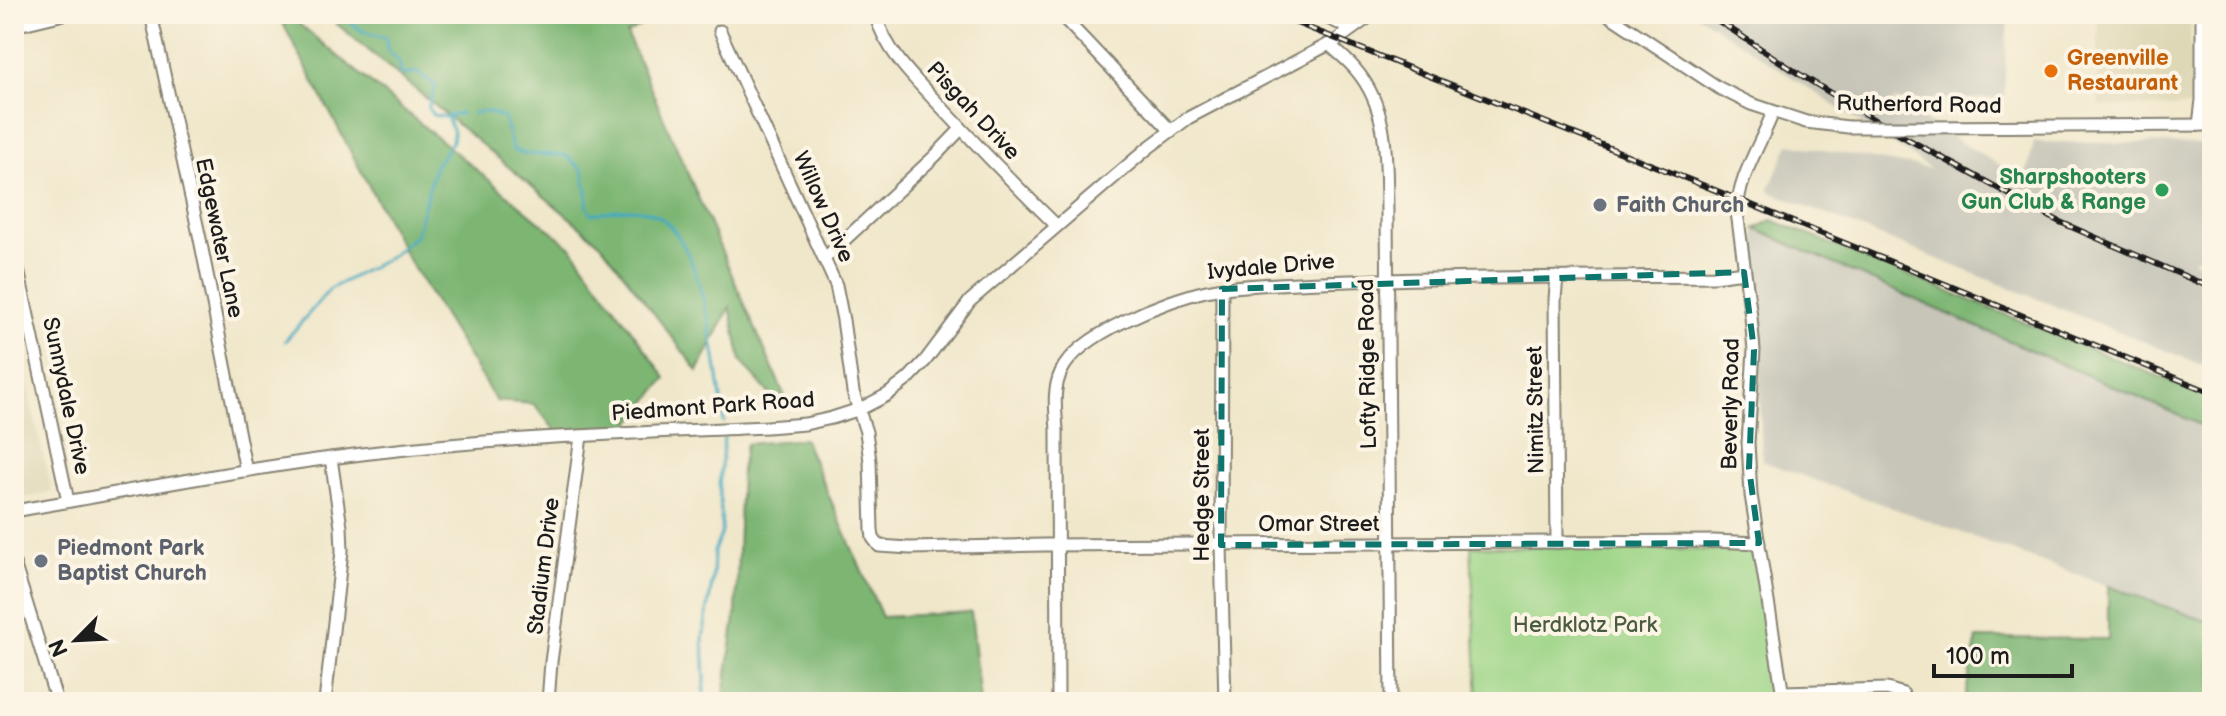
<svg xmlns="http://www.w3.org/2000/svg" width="2226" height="716" font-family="'Balsamiq Sans',sans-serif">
	<rect width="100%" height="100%" fill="#fcf5e5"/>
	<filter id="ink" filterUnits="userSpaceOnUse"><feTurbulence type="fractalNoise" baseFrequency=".0125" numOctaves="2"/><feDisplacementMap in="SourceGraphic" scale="16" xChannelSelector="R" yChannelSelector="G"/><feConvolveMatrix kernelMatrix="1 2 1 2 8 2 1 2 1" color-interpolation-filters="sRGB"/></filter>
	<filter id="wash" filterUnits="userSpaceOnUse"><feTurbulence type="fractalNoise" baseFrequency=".006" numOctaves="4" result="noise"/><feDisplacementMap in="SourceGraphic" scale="32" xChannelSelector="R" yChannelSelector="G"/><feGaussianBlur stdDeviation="1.8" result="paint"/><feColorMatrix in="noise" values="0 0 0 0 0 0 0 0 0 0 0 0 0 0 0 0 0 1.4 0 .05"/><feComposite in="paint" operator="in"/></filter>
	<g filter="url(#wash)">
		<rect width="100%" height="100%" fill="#f0e7ca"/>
		<g fill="#dfd8b7">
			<polygon points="2098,14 2190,14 2191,107 2098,106"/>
			<polygon points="14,331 52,492 14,500"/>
		</g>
		<g fill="#c6c5b8">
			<polygon points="1696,14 2008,14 2004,98 1891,101 2025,180 2034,142 2212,144 2212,253 2192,260 2212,269 2212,369 1768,191 1789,144 1931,169"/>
			<polygon points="1755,229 2212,430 2212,623 1762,461"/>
		</g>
		<polygon fill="#9cd486" stroke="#5c7851" stroke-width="2" points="1471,546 1749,551 1757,560 1777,702 1478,702"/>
		<g fill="#7db673" stroke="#4c6948" stroke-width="2">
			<polygon points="325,14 663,14 627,34 789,406 778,404 741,361 730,307 698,371 601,244"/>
			<polygon points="288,15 572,248 666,378 627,428 558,434 534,404 496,401 405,254 282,22"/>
			<polygon points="1772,220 2212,398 2212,430 1755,229"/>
			<polygon points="804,439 882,617 971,612 981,702 723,702 736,611 741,470 746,444"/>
			<polygon points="2108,586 2212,623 2212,702 1964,702 1977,638 2108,639"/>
		</g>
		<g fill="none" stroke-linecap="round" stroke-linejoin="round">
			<g stroke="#40a9c0" stroke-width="3">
				<polyline points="342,14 362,31 386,37 387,50 399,61 400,71 404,75 417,72 436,86 428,108 433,115 445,117 462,113"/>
				<path d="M473,113L486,111L504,118L513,150L524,154L565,155L583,170C585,183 589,193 587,206L592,214C612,211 639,204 658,216C705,244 717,370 724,422"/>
				<polyline points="285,341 330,289 390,257 416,235 435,166 452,142 453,132 447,117"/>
				<polyline points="703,702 705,681 703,638 713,577 714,551 722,532 719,485 724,438"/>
			</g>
		</g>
	</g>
	<g filter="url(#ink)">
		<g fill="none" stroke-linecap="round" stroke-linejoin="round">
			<defs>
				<g id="minor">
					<polyline points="151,14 200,239 246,471"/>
					<path d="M875,14C887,55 918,82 946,112C982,151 1019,189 1057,226"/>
					<polyline points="1060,14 1171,131"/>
					<polyline points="1318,14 1352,29"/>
					<polyline points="1607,14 1719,88 1751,104 1806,122 1848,127"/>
					<polyline points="14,26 64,14"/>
					<polyline points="720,31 836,285 843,320 853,392 866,432 870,461 872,530 873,538 879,546 910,548 1045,545 1714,541 1759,543"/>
					<path d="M1329,44C1338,53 1348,60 1356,70C1390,110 1386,162 1387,212L1391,702"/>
					<path d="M1773,112C1761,144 1738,178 1737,212L1751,317L1754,350L1748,443L1751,495L1784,702"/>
					<polyline points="2199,125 2202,100 2202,14"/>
					<polyline points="1923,127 2212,125"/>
					<polyline points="14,251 68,501"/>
					<polyline points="825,258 935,156 961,129"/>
					<polyline points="1557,277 1555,299 1557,542"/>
					<polyline points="1222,289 1221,545 1225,702"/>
					<path d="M14,511C135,490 257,466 379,452C508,437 637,433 767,427L805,424L832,418L860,409L887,395L908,379L925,361L970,301L1148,148L1188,118L1337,40L1373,14"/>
					<polyline points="14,563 57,702"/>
					<polyline points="1783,692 1887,689 1903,694"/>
					<polyline points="325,702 342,551 341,527 331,458"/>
					<polyline points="548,702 551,662 581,436"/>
					<path d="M1058,702L1057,431C1056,411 1052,391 1061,372C1078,334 1167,300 1206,291C1230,286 1254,285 1278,284C1313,282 1347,281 1381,280C1492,277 1603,277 1714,276L1744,272"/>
				</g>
			</defs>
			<use href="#minor" stroke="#868273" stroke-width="15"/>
			<use href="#minor" stroke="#fff" stroke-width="11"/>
			<defs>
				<g id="rail">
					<polyline points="1274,14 1700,184 2212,393"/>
					<polyline points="1708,14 1796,72 1891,130 2060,222 2212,288"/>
				</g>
			</defs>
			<use href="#rail" stroke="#1c1c1c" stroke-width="6"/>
			<use href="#rail" stroke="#fcf5e5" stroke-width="3" stroke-dasharray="9" stroke-linecap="butt"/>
			<defs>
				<polyline id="minor-bridge" points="1848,127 1923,127"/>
			</defs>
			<use href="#minor-bridge" stroke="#868273" stroke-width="15" stroke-linecap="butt"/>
			<use href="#minor-bridge" stroke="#fff" stroke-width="11"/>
		</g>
	</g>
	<path fill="none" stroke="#0f766e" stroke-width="6" stroke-dasharray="16 10" stroke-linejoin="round" d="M1744,272L1754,350L1749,468L1759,543L1221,545L1222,289Z"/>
	<circle fill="#e8710a" stroke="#fcf5e5" stroke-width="3" cx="2051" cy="71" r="8"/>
	<circle fill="#2e9e5b" stroke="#fcf5e5" stroke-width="3" cx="2162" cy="190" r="8"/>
	<g fill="#6b7280" stroke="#fcf5e5" stroke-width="3">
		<circle cx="1600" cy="205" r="8"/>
		<circle cx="41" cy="561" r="8"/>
	</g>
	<g text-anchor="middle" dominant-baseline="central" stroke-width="8" stroke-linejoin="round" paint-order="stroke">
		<g font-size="22" font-weight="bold" fill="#c56008" stroke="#fcf5e5" text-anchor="start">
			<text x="2067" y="58">Greenville<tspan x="2067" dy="25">Restaurant</tspan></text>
		</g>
		<g font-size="22" fill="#1c1c1c" stroke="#fcf5e5">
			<text transform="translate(1919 105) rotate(1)">Rutherford Road</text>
			<text transform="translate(973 111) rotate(47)">Pisgah Drive</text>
			<text transform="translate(823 207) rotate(66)">Willow Drive</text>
			<text transform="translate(219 238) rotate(78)">Edgewater Lane</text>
			<text transform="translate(1271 267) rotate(-5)">Ivydale Drive</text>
			<text transform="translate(1368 364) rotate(-91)">Lofty Ridge Road</text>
			<text transform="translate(66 396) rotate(78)">Sunnydale Drive</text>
			<text transform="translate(1731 404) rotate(-89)">Beverly Road</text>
			<text transform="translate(713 407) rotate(-4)">Piedmont Park Road</text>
			<text transform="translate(1536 410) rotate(-91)">Nimitz Street</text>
			<text transform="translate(1202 495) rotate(-90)">Hedge Street</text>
			<text x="1319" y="524">Omar Street</text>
			<text transform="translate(544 566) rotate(-83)">Stadium Drive</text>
		</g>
		<g font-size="22" font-weight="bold" fill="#27864d" stroke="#fcf5e5" text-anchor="end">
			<text x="2146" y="177">Sharpshooters<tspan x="2146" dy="25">Gun Club &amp; Range</tspan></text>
		</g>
		<g font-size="22" font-weight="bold" fill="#5b616d" stroke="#fcf5e5" text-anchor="start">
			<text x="1616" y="205">Faith Church</text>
			<text x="57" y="548">Piedmont Park<tspan x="57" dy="25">Baptist Church</tspan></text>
		</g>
		<g font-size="22" fill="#495c41" stroke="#fcf5e5">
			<text x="1585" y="625">Herdklotz Park</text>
		</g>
	</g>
	<rect width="2226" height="716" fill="none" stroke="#fcf5e5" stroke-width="48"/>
	<g transform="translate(76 640) rotate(246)" stroke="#fcf5e5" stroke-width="6" paint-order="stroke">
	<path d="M0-6L14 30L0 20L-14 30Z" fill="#1c1c1c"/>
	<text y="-12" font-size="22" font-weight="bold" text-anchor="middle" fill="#1c1c1c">N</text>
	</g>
	<path d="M1934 664v12h138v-12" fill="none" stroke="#1c1c1c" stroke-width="4"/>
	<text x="1946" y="664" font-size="24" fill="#1c1c1c" stroke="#fcf5e5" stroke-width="6" paint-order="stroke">100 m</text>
</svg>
